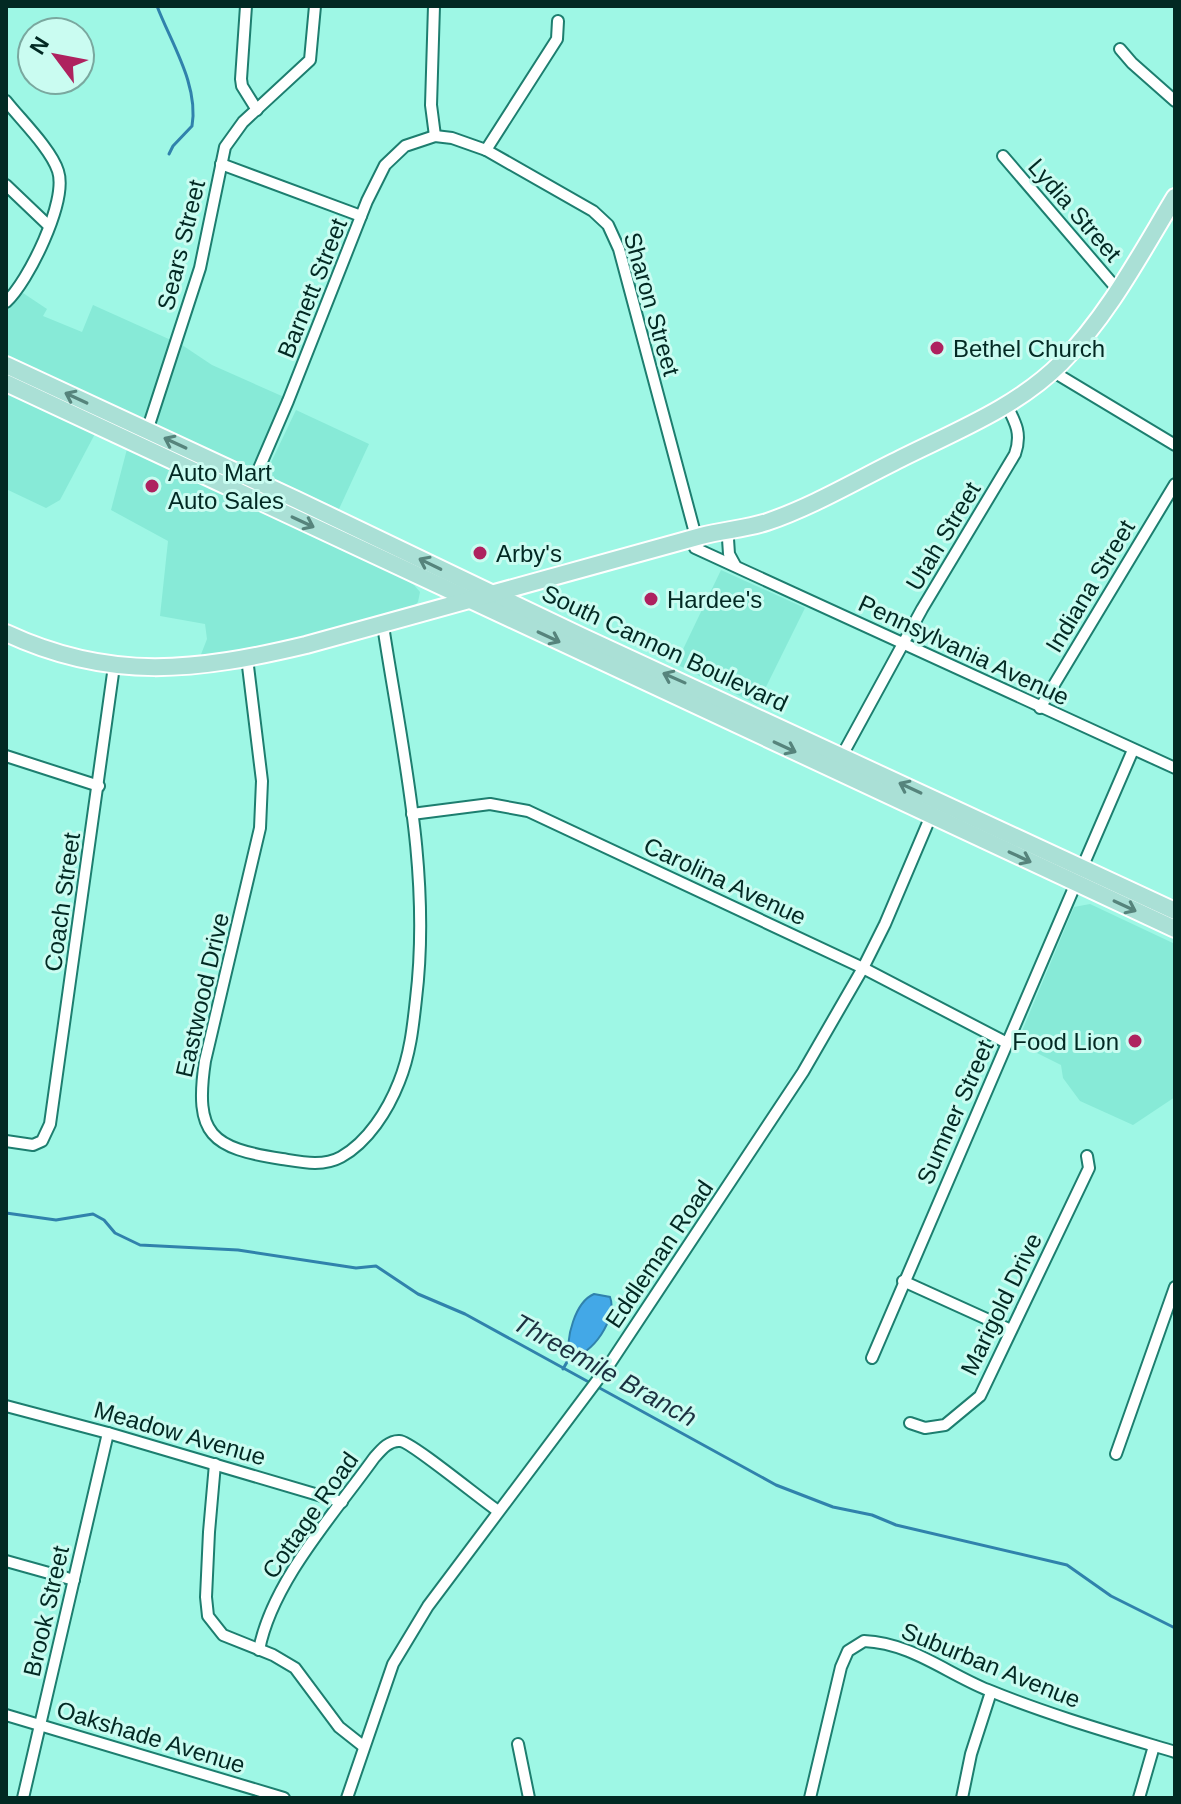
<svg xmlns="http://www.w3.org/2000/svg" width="1181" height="1804" font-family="Arial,sans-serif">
	<rect width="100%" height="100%" fill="#9ef7e5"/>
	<g fill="#87ead7">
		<polygon points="23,293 47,309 43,316 82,332 93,305 182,345 212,365 284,397 251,469 6,359 6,307"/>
		<polygon points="6,389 97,430 60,500 46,508 6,489"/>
		<polygon points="296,410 369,444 339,509 265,475"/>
		<polygon points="127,449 401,577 414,585 420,592 418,602 410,610 317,635 200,657 207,639 205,624 160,616 168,541 111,510"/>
		<polygon points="721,570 805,608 757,705 676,664"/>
		<polygon points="1090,904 1175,944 1175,1097 1133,1125 1080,1101 1063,1078 1061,1065 1017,1043 1074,907"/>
	</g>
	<path fill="#43a8e7" stroke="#3082ac" stroke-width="2" d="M594,1294L610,1297C618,1317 592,1357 570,1357C565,1339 575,1302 594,1294Z"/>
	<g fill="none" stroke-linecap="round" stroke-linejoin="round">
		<g stroke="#3082ac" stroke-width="3">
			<path d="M157,6C171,43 199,85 192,126L173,146L169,154"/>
			<polyline points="6,1213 56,1220 93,1214 104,1220 115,1233 140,1245 238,1250 356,1268 376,1266 418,1294 465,1314 776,1485 833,1507 872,1515 896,1525 1067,1565 1111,1596 1175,1628"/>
			<polyline points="563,1369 571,1355"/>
		</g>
		<defs>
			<g id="minor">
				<polyline points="246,6 241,79 242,86 257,110"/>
				<polyline points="434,6 431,105 435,136"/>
				<polyline points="1120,49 1132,63 1175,101"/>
				<path d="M6,101C21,120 51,149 58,171C68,201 28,282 6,302"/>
				<polyline points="486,150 557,39 558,21"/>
				<polyline points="1003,156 1117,289"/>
				<polyline points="221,164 361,216"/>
				<polyline points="6,185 49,226"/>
				<polyline points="1052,371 1175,445"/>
				<polyline points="147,431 200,268 225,147 243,122 310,60 315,6"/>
				<polyline points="254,480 288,401 367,201 385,165 405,146 435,136 452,138 486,150 593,211 608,225 619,249 696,537"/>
				<polyline points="728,539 729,554 735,565"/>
				<polyline points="695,548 1175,768"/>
				<path d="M247,658L262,781L260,828L205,1061C194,1135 211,1148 282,1159C301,1162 323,1167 341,1157C368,1142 388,1110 399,1082C410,1055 413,1027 416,999C431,875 403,754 384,632"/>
				<polyline points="1040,708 1175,484"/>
				<polyline points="6,756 99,786"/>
				<path d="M839,761L922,609L1015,454C1022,434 1016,423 1006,404"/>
				<polyline points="412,814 490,804 528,811 863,968 1007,1043"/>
				<polyline points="1082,868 1133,750"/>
				<polyline points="6,1141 33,1145 42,1141 50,1124 114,666"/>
				<polyline points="903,1281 1011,1330"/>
				<polyline points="872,1358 1076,883"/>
				<polyline points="6,1406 108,1433 342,1502"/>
				<polyline points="910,1423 925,1428 945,1425 980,1396 1089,1168 1087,1156"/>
				<polyline points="1116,1454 1175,1287"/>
				<polyline points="215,1464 209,1532 206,1597 208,1616 223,1635 273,1655 295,1668 339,1727 363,1746"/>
				<polyline points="6,1561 74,1580"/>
				<path d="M259,1650C272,1582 334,1514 374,1458C381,1450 389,1440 400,1441C410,1441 483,1501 498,1511"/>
				<polyline points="6,1715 284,1798"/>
				<polyline points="518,1744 529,1798"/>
				<polyline points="23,1798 108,1433"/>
				<polyline points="347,1798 393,1664 428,1606 611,1362 803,1072 863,968 885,924 933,811"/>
				<path d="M810,1798L841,1667L848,1651L864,1641C911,1643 946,1673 988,1690C1049,1715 1112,1733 1175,1752"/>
				<polyline points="962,1798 971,1754 991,1692"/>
				<polyline points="1139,1798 1154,1746"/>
			</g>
			<g id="primary">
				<polyline points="6,365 297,500 581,636 1175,911"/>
				<polyline points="6,383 1175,929"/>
				<path d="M6,633C111,682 197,671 306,645L701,536C724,530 745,529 767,522C811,507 852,483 894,462C951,433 1015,409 1061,363C1108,316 1141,253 1175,197"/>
			</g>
		</defs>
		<use href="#minor" stroke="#1d7e6f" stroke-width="14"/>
		<use href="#primary" stroke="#fff" stroke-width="20"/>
		<use href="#minor" stroke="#fff" stroke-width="10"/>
		<use href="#primary" stroke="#aae0d6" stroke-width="16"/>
	</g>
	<defs><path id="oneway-shaft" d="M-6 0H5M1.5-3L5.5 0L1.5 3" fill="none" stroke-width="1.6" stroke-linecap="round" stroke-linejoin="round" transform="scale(2)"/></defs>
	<g stroke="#56847c">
		<use href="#oneway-shaft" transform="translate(76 398) rotate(-155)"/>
		<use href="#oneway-shaft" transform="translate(175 443) rotate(-155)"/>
		<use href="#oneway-shaft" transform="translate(303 522) rotate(25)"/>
		<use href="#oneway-shaft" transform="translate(430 564) rotate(-154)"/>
		<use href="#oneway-shaft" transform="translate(549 637) rotate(25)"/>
		<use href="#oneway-shaft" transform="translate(674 678) rotate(-156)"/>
		<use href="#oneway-shaft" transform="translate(785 747) rotate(25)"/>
		<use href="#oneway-shaft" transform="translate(910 788) rotate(-155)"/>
		<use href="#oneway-shaft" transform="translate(1020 857) rotate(25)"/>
		<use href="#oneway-shaft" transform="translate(1125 906) rotate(25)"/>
	</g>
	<g fill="#ae225f" stroke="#cafcf1" stroke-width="3">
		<circle cx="937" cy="348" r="8"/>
		<circle cx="152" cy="486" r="8"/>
		<circle cx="480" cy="553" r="8"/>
		<circle cx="651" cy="599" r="8"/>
		<circle cx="1135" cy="1041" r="8"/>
	</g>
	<g text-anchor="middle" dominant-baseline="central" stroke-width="6" stroke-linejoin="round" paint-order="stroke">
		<g font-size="24" fill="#022923" stroke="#cafcf1">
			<text transform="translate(1075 210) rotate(49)">Lydia Street</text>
			<text transform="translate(181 245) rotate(-76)">Sears Street</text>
			<text transform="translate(312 288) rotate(-68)">Barnett Street</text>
			<text transform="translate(652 304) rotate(74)">Sharon Street</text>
			<text transform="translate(943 536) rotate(-59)">Utah Street</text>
			<text transform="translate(1090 586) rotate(-59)">Indiana Street</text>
			<text transform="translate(665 648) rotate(25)">South Cannon Boulevard</text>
			<text transform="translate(964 650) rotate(25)">Pennsylvania Avenue</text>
			<text transform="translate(725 881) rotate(25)">Carolina Avenue</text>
			<text transform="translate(62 902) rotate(-82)">Coach Street</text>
			<text transform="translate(202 995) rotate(-77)">Eastwood Drive</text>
			<text transform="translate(955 1112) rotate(-66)">Sumner Street</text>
			<text transform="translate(659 1254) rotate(-56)">Eddleman Road</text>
			<text transform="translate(1001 1304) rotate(-64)">Marigold Drive</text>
			<text transform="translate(180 1433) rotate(16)">Meadow Avenue</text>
			<text transform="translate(310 1515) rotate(-55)">Cottage Road</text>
			<text transform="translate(46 1611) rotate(-77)">Brook Street</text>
			<text transform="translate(991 1665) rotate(22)">Suburban Avenue</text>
			<text transform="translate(151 1737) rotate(17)">Oakshade Avenue</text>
		</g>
		<g font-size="24" fill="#022923" stroke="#cafcf1" text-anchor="start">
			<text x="953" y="348">Bethel Church</text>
			<text x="168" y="472">Auto Mart<tspan x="168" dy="28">Auto Sales</tspan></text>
			<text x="496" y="553">Arby's</text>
			<text x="667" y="599">Hardee's</text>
			<text x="1119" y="1041" text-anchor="end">Food Lion</text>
		</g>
		<g font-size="26" font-style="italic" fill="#1b3140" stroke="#cafcf1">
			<text transform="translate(605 1370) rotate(29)">Threemile Branch</text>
		</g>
	</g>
	<rect width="1181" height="1804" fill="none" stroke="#022923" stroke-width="16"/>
	<g transform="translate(56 56) rotate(302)"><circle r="38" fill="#cafcf1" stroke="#7aa89f" stroke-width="2"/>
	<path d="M0-6L14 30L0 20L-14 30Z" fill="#ae225f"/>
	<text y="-12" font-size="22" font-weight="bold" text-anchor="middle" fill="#022923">N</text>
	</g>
</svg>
